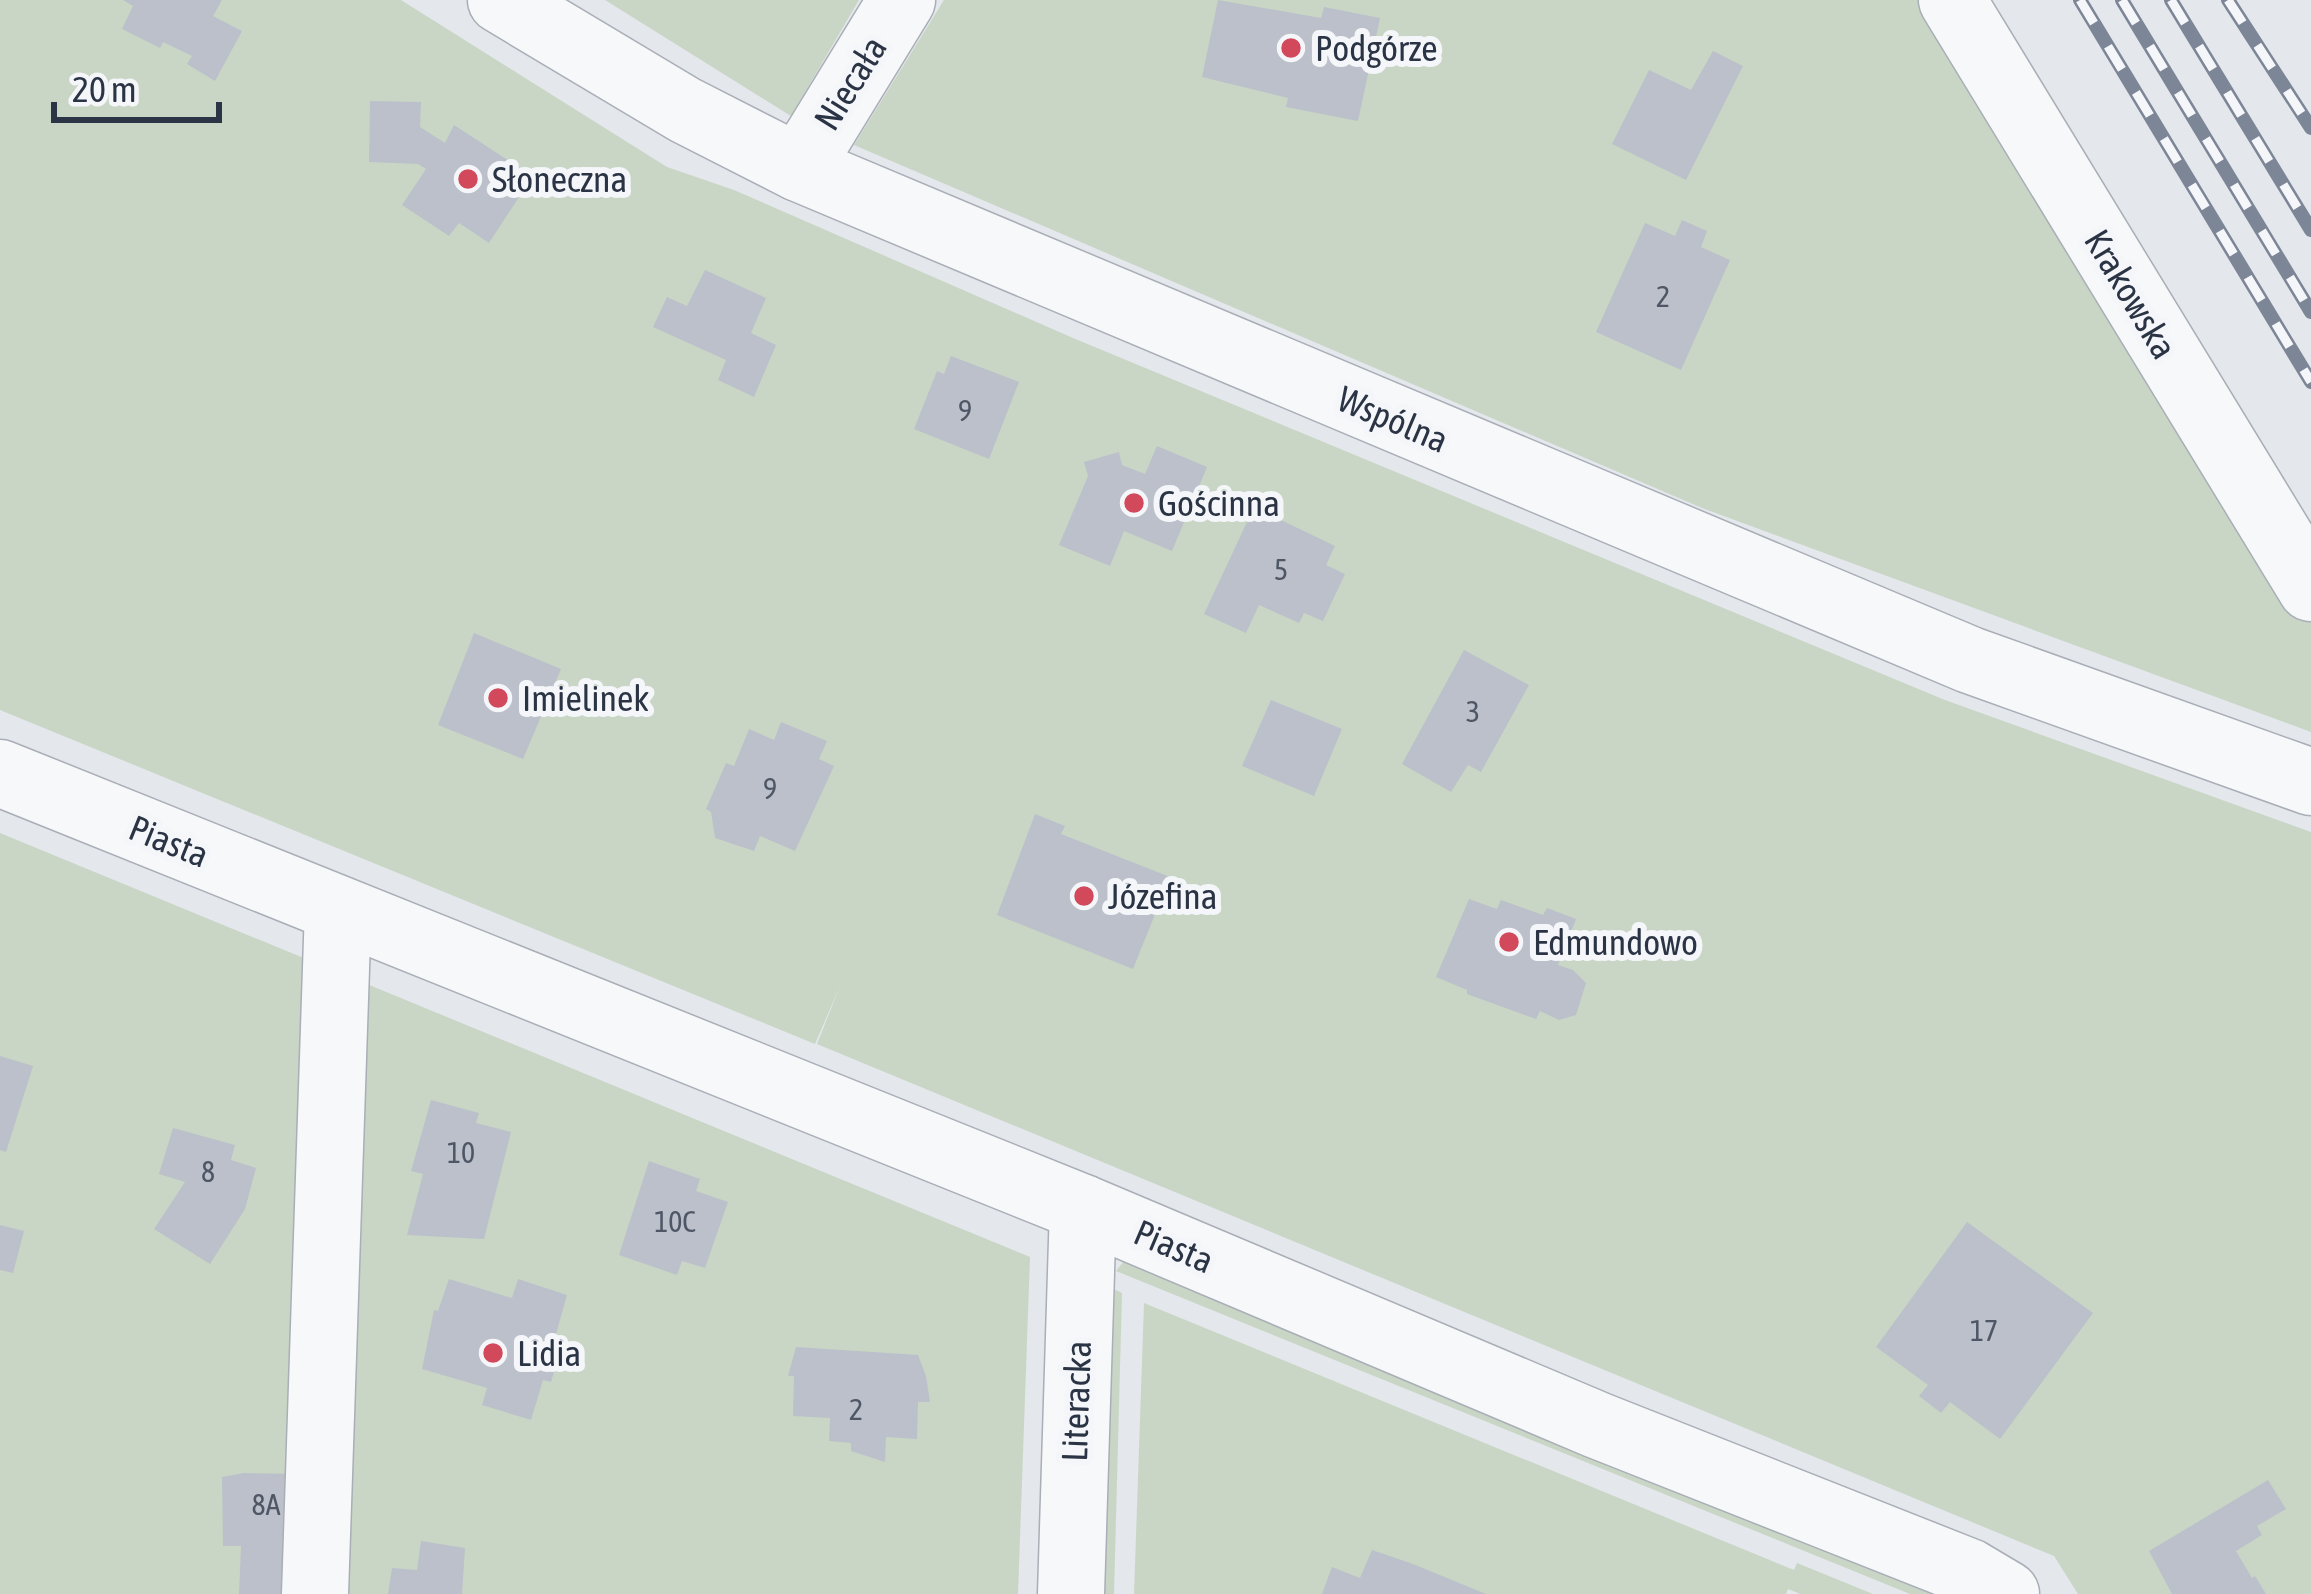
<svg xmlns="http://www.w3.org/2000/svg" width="2311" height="1594" font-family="'Asap Condensed',sans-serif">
	<rect width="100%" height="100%" fill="#e4e7ec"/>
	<g fill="#c9d6c5">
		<polygon points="0,0 401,0 667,167 734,190 1073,338 1945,700 2311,832 2311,1594 2078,1594 2054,1556 817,1044 840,986 815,1044 0,710"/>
		<polygon points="605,0 859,0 791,116"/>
		<polygon points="944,0 1930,0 2311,623 2311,732 1702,508 854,145"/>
		<polygon points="0,833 1030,1257 1018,1594 0,1594"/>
		<polygon points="1124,1261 1938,1594 1910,1594 1116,1271"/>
		<polygon points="1110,1287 1122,1293 1114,1594 1100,1594"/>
		<polygon points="1144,1303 1794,1570 1797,1563 1873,1594 1800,1594 1788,1589 1786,1594 1134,1594"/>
	</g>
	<g fill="#bbc0ca">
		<polygon points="123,0 222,0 213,16 242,31 215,81 187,64 192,56 163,42 160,48 122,29 133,6"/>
		<polygon points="1218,0 1321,18 1324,7 1380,18 1358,121 1286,107 1288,98 1202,77"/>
		<polygon points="1713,51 1743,66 1686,180 1612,144 1649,70 1691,90"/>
		<polygon points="370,101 421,102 420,127 445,143 454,125 523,170 511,188 521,194 489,243 459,223 449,236 402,205 426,169 418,164 369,162"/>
		<polygon points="1682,220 1707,231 1701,247 1730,260 1681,370 1596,332 1645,223 1675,236"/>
		<polygon points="705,270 766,298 751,333 776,345 754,397 718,380 726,360 653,327 667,297 687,306"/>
		<polygon points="951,356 1019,382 989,459 914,429 937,371 944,374"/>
		<polygon points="1157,446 1207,467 1172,551 1124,531 1110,566 1059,545 1088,476 1084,462 1119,452 1122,465 1145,474"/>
		<polygon points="1254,507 1335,546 1326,565 1345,574 1323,621 1304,613 1299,623 1259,605 1246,633 1204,614"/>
		<polygon points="474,633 561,669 523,759 438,725"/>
		<polygon points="1464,650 1529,685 1481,772 1468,765 1451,792 1402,764"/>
		<polygon points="1271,700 1342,729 1314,796 1242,766"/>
		<polygon points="781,722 827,741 819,759 834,766 795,851 760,836 754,851 715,838 711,812 706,809 726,763 734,766 749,729 774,740"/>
		<polygon points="1035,814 1065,826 1061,834 1170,877 1133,969 997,915"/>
		<polygon points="1469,899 1497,909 1501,900 1543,915 1547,908 1576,919 1558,965 1573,970 1586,983 1576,1015 1559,1020 1540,1011 1536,1019 1467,994 1467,990 1436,977"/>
		<polygon points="0,1056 33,1066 6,1152 0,1150"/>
		<polygon points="431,1100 479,1113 476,1123 511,1132 484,1239 407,1235 423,1174 411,1171"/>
		<polygon points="173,1128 235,1145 231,1160 256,1168 245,1209 210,1264 154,1229 185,1182 159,1174"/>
		<polygon points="649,1161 700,1179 696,1191 728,1202 705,1268 682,1261 677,1275 619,1255"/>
		<polygon points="1967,1222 2093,1313 2000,1439 1950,1402 1941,1413 1919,1396 1928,1385 1876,1347"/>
		<polygon points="0,1225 24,1231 13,1273 0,1270"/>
		<polygon points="449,1279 512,1298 518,1279 567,1295 556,1334 564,1337 551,1382 543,1380 531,1420 482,1405 487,1388 422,1369 434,1310 438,1311"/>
		<polygon points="796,1347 918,1355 926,1376 930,1402 918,1402 917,1439 886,1437 885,1462 851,1451 851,1443 829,1441 830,1418 793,1416 794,1376 788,1376"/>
		<polygon points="244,1473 300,1474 296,1594 239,1594 241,1546 223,1546 222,1477"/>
		<polygon points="2268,1480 2286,1509 2257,1526 2262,1535 2236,1551 2252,1578 2255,1576 2266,1594 2172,1594 2149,1551"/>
		<polygon points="421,1541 465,1548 462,1594 388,1594 392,1568 417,1570"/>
		<polygon points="1372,1550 1413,1564 1486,1594 1322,1594 1332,1567 1360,1578"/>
	</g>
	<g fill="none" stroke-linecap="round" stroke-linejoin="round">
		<defs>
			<g id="minor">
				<polyline points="501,0 685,110 799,168 1970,660 2311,782"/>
				<polyline points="1952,0 2311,588"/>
				<polyline points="799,168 902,0"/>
				<polyline points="0,773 1083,1208 1597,1425 1969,1572 2006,1594"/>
				<polyline points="315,1594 338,909"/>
				<polyline points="1071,1594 1083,1208"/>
			</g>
		</defs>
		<use href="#minor" stroke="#a9aeb7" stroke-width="69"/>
		<use href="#minor" stroke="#f7f8fa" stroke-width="66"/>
		<defs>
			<g id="rail">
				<polyline points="2080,0 2311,382"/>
				<polyline points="2122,0 2311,312"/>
				<polyline points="2171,0 2311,230"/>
				<polyline points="2228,0 2311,128"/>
			</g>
		</defs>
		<use href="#rail" stroke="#7d8696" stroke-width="14"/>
		<use href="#rail" stroke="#f4f6f9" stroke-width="9" stroke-dasharray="27" stroke-linecap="butt"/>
	</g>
	<g fill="#d1495b" stroke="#f4f6f9" stroke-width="4.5">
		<circle cx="1291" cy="48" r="12"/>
		<circle cx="468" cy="179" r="12"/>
		<circle cx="1134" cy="503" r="12"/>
		<circle cx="498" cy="698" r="12"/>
		<circle cx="1084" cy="896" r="12"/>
		<circle cx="1509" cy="942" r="12"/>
		<circle cx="493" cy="1353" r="12"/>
	</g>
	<g text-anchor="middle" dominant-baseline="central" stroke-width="12" stroke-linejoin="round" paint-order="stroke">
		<g font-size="30" fill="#4f5766">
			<text x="1663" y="296">2</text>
			<text x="965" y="410">9</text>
			<text x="1281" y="569">5</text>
			<text x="1473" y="711">3</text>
			<text x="770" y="788">9</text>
			<text x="461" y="1152">10</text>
			<text x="208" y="1171">8</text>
			<text x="675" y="1221">10C</text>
			<text x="1984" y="1330">17</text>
			<text x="856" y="1409">2</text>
			<text x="266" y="1504">8A</text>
		</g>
		<g font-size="36" fill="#2b3445" stroke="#f4f6f9" text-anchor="start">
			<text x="1315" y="48">Podgórze</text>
			<text x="492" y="179">Słoneczna</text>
			<text x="1158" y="503">Gościnna</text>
			<text x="522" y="698">Imielinek</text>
			<text x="1108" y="896">Józefina</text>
			<text x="1533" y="942">Edmundowo</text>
			<text x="517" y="1353">Lidia</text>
		</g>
		<g font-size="36" fill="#2b3445" stroke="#f4f6f9">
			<text transform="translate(850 83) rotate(-58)">Niecała</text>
			<text transform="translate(2131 294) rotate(59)">Krakowska</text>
			<text transform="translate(1393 419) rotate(23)">Wspólna</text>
			<text transform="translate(169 841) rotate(22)">Piasta</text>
			<text transform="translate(1174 1246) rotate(23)">Piasta</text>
			<text transform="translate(1076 1401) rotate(-88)">Literacka</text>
		</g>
	</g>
	<path d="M54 102v18h165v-18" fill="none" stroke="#2b3445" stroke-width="6"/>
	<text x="72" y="102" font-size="36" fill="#2b3445" stroke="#f4f6f9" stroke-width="9" paint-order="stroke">20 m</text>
</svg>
